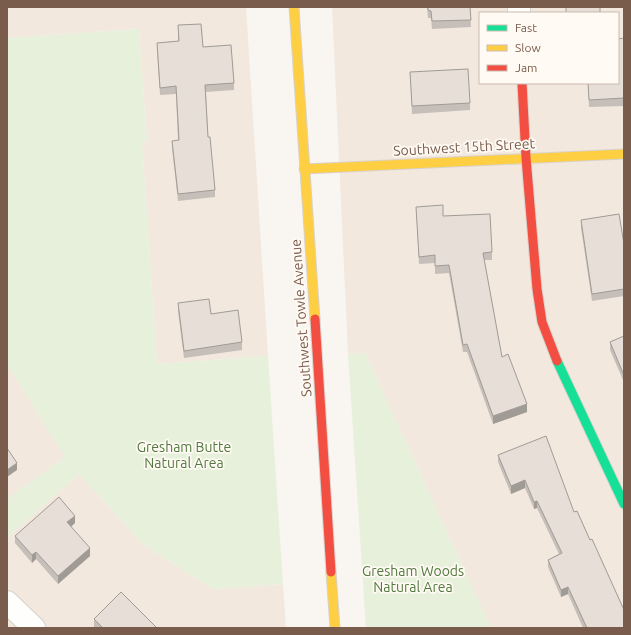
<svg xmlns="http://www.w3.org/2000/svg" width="631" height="635" font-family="Ubuntu,sans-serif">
	<rect width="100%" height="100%" fill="#f9f5f0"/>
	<g fill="#f2e8de" fill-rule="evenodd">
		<polygon points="7,7 246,7 268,356 157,364 142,142 147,141 139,29 7,38"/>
		<path d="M332,7H624V628H491L365,353L348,354ZM480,13H618V83H480Z"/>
		<polygon points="7,364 66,457 7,499"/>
		<polygon points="79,474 144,545 213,589 283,584 286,628 7,628 7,538"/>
	</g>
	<g fill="#e7f0db">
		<polygon points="139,29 147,141 142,142 157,364 268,356 283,584 213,589 144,545 79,474 7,538 7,499 65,457 7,364 7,38"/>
		<polygon points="365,353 491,628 366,628 348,354"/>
	</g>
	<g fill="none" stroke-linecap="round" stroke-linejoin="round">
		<defs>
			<g id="street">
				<polyline points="519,7 519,13"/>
				<polyline points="7,602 34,628"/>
			</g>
			<polyline id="fast" points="557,361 624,504"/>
			<g id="slow">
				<polyline points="294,7 315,319"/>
				<polyline points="304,169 624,154"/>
				<polyline points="331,572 335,628"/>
			</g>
			<g id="jam">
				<polyline points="522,83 526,158 537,289 542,322 557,361"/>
				<polyline points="315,319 331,572"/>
			</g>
		</defs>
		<use href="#street" stroke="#d7d1cb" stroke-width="24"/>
		<use href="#fast" stroke="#d9d2cb" stroke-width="11"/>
		<use href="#slow" stroke="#d9d2cb" stroke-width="11"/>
		<use href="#jam" stroke="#d9d2cb" stroke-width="11"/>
		<use href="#street" stroke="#fefefd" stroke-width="22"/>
		<use href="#fast" stroke="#16e098" stroke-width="9"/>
		<use href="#slow" stroke="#ffcf43" stroke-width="9"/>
		<use href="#jam" stroke="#f24e42" stroke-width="9"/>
	</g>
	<g fill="#c6bfb9">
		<polygon points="427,7 470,7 471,27 432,29 431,18 428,18"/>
		<polygon points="178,25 203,47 234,83 234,90 206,92 208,137 215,190 215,197 178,201 172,148 172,141 178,140 176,94 160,95 157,50 157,43 178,41"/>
		<polygon points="624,38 624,106 589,107 588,83 618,83"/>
		<polygon points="410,72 470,103 470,110 412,114"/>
		<polygon points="416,207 443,216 492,252 492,260 484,260 502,357 527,412 493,424 467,352 463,352 449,273 435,274 435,263 419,264"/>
		<polygon points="581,220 624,244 624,296 592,301 581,228"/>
		<polygon points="178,303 211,314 242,342 242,350 184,358 178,311"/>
		<polygon points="624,336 623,380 610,350 610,342"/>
		<polygon points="498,455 574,512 624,628 583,628 568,594 561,597 548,567 548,560 559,554 537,508 534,509 525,488 511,494 498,462"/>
		<polygon points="75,523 71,527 90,556 58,584 36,559 32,563 15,543 15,536"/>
		<polygon points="94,619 157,628 95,628 94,627"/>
	</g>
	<g fill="#a19b96">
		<polygon points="624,372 624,380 623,380 623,373"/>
		<polygon points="527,404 527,412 493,424 493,416"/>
		<polygon points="17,463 17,470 7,477 7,470"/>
		<polygon points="525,480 525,488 511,494 511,486"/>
		<polygon points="537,501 537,508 534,509 534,502"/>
		<polygon points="75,516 75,523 67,530 67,522"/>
		<polygon points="90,548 90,556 58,584 58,576"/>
		<polygon points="36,552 36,559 32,563 32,555"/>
		<polygon points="568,587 568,594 561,597 561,590"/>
	</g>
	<g fill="#e6ded7" stroke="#a19b96">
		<polygon points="428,7 470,7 471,20 432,21 431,11 428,10"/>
		<rect x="566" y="7" width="34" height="6"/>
		<polygon points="201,24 203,47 231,45 234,83 205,85 208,137 210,137 215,190 178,194 172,141 179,140 176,86 160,88 157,43 179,41 178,25"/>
		<polygon points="624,38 624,98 589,100 588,83 618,83 618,39"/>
		<polygon points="468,69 470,103 412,106 410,72"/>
		<polygon points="443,205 443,216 490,214 492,252 483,253 502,357 508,354 527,404 493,416 467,344 463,345 449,265 435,266 435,255 419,257 416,207"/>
		<polygon points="619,214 624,244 624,289 592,294 581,220"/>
		<polygon points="209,299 211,314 238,310 242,342 184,351 178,303"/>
		<polygon points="624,336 624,372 623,373 610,342"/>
		<polygon points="546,436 574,512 577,511 590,540 592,539 624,610 624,628 587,628 568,587 561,590 548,560 562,553 537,501 534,502 525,480 511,486 498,455"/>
		<polygon points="7,448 17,463 7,470"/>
		<polygon points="59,497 75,516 67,522 90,548 58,576 36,552 32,555 15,536"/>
		<polygon points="121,592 157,628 103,628 94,619"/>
	</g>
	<g text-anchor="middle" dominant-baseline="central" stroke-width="3.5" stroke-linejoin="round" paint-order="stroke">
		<g font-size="14" fill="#7a5c4d" stroke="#fffaf3">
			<text transform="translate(464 147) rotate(-3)">Southwest 15th Street</text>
			<text transform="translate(301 318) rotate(-94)">Southwest Towle Avenue</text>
		</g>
		<g font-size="14" fill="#537a41" stroke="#fffaf3">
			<text x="184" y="447">Gresham Butte<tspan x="184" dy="16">Natural Area</tspan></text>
			<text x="413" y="571">Gresham Woods<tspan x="413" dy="16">Natural Area</tspan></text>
		</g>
	</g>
	<rect width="631" height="635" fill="none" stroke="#7a5c4d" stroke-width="16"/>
	<rect x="479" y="12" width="140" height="72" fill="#fffaf3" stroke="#cabbb1"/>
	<rect x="487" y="25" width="20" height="6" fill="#16e098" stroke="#cabbb1"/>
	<text x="515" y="32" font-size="12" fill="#7a5c4d">Fast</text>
	<rect x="487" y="45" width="20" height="6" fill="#ffcf43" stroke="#cabbb1"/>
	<text x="515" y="52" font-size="12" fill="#7a5c4d">Slow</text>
	<rect x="487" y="65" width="20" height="6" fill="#f24e42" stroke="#cabbb1"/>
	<text x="515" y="72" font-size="12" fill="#7a5c4d">Jam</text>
</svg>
